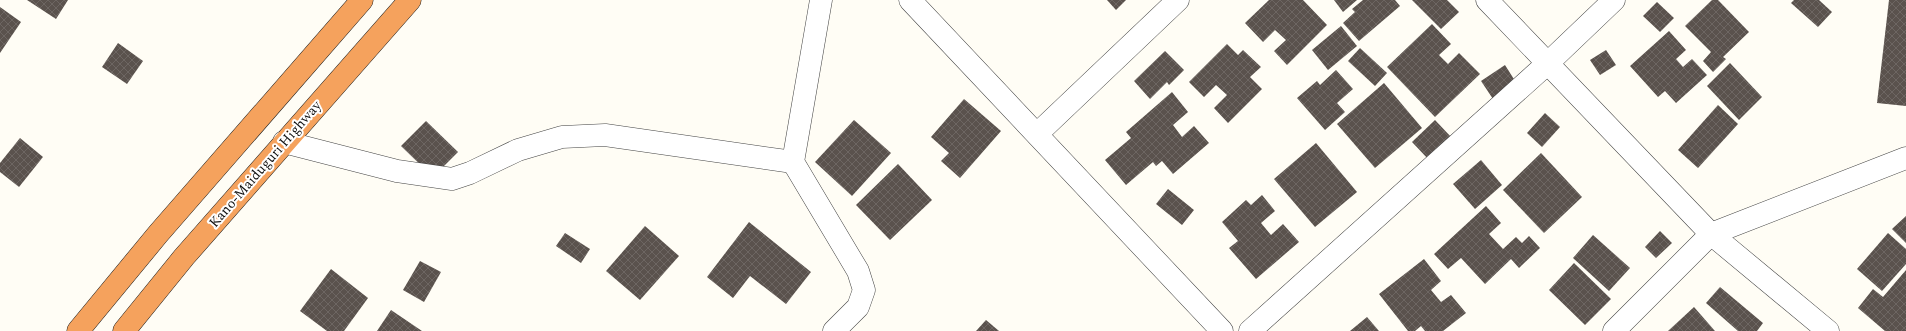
<svg xmlns="http://www.w3.org/2000/svg" width="1906" height="331" font-family="Spectral,serif">
	<defs>
		<pattern id="building-cross-hatch" width="8" height="8" patternUnits="userSpaceOnUse"><rect width="8" height="8" fill="#5a524d"/><path d="M0 0l8 8M0 8l8-8" fill="none" stroke="#6d6662"/></pattern>
	</defs>
	<rect width="100%" height="100%" fill="#fffdf5"/>
	<g fill="url(#building-cross-hatch)">
		<polygon points="27,0 68,0 56,19"/>
		<polygon points="1107,0 1126,0 1116,10"/>
		<polygon points="1269,0 1303,0 1327,25 1287,65 1274,51 1286,40 1275,30 1263,42 1245,23"/>
		<polygon points="1334,0 1357,0 1343,12"/>
		<polygon points="1363,0 1395,0 1400,6 1359,41 1343,23 1355,12 1352,9"/>
		<polygon points="1412,0 1447,0 1459,12 1441,29"/>
		<polygon points="1712,0 1718,0 1749,32 1723,57 1726,59 1713,72 1703,61 1711,52 1685,26"/>
		<polygon points="1794,0 1819,0 1832,12 1818,27 1791,3"/>
		<polygon points="1889,0 1906,0 1906,106 1877,103"/>
		<polygon points="1657,2 1674,18 1660,32 1643,16"/>
		<polygon points="0,7 21,22 0,53"/>
		<polygon points="1432,24 1451,44 1439,55 1448,64 1459,53 1480,74 1435,117 1387,67"/>
		<polygon points="1341,26 1357,46 1328,70 1312,50"/>
		<polygon points="1669,31 1686,50 1676,59 1683,67 1692,59 1707,75 1676,103 1665,91 1658,97 1630,66"/>
		<polygon points="118,43 143,61 127,84 102,67"/>
		<polygon points="1227,44 1238,55 1243,50 1261,67 1250,77 1262,89 1228,123 1214,108 1227,95 1216,85 1204,97 1189,82"/>
		<polygon points="1360,48 1387,73 1375,86 1348,61"/>
		<polygon points="1606,50 1616,65 1600,75 1590,60"/>
		<polygon points="1165,51 1184,70 1169,85 1167,82 1150,99 1134,81"/>
		<polygon points="1730,63 1762,97 1739,120 1707,86"/>
		<polygon points="1505,65 1517,84 1493,99 1481,81"/>
		<polygon points="1336,70 1353,89 1337,103 1345,112 1325,130 1297,98 1317,81 1320,85"/>
		<polygon points="1384,83 1422,128 1375,168 1337,124"/>
		<polygon points="1172,92 1188,112 1173,125 1182,137 1194,126 1209,143 1173,174 1162,161 1156,166 1153,162 1126,185 1105,160 1131,138 1126,132"/>
		<polygon points="964,99 1001,131 960,178 941,161 949,153 931,137"/>
		<polygon points="1718,105 1738,124 1698,168 1678,150"/>
		<polygon points="1545,113 1560,127 1542,147 1527,133"/>
		<polygon points="854,120 891,153 852,196 815,162"/>
		<polygon points="1435,120 1452,138 1429,160 1412,142"/>
		<polygon points="426,121 458,152 433,177 401,146"/>
		<polygon points="20,138 43,157 19,187 0,172 0,163"/>
		<polygon points="1316,143 1357,192 1315,227 1274,179"/>
		<polygon points="1541,153 1582,197 1544,233 1503,190"/>
		<polygon points="1481,160 1502,185 1475,209 1453,184"/>
		<polygon points="898,164 932,200 890,240 856,205"/>
		<polygon points="1168,189 1194,210 1182,225 1156,204"/>
		<polygon points="1262,195 1275,211 1261,223 1271,235 1283,224 1299,242 1256,279 1229,248 1238,241 1222,222 1246,200 1251,205"/>
		<polygon points="1486,206 1501,223 1489,234 1503,249 1516,237 1522,243 1529,236 1540,248 1519,268 1511,259 1485,284 1461,258 1448,269 1434,254"/>
		<polygon points="1906,216 1906,243 1892,229"/>
		<polygon points="749,222 811,272 786,304 750,276 733,298 707,277"/>
		<polygon points="645,226 679,256 640,300 606,271"/>
		<polygon points="1660,231 1672,243 1656,258 1645,247"/>
		<polygon points="565,233 590,249 581,263 556,246"/>
		<polygon points="1888,233 1906,249 1906,264 1882,291 1857,269"/>
		<polygon points="1593,235 1630,268 1609,291 1573,258"/>
		<polygon points="1424,259 1441,281 1431,290 1441,302 1451,295 1466,313 1443,331 1425,331 1421,326 1415,331 1408,331 1379,294"/>
		<polygon points="420,261 441,272 424,302 403,290"/>
		<polygon points="1574,263 1611,299 1585,325 1549,290"/>
		<polygon points="331,269 368,298 344,331 327,331 300,311"/>
		<polygon points="1906,270 1906,331 1885,331 1858,308 1873,289 1883,297"/>
		<polygon points="1720,287 1763,323 1757,331 1738,331 1706,303"/>
		<polygon points="1694,307 1715,331 1668,331"/>
		<polygon points="391,310 422,331 377,331"/>
		<polygon points="1367,317 1379,331 1350,331"/>
		<polygon points="986,320 999,331 976,331"/>
	</g>
	<g fill="none" stroke-linecap="round" stroke-linejoin="round">
		<defs>
			<g id="street">
				<polyline points="821,0 793,162 858,271 864,290 858,307 834,331"/>
				<polyline points="910,0 1222,331"/>
				<polyline points="1487,0 1711,234 1828,331"/>
				<polyline points="1037,134 1178,0"/>
				<polyline points="284,142 397,171 452,179 470,173 518,150 562,137 605,135 793,162"/>
				<polyline points="1250,331 1548,63 1614,0"/>
				<polyline points="1614,331 1711,234 1906,158"/>
			</g>
			<g id="highway">
				<polyline points="78,331 158,234 362,0"/>
				<polyline points="124,331 184,257 410,0"/>
			</g>
		</defs>
		<use href="#street" stroke="#444" stroke-width="23"/>
		<use href="#highway" stroke="#222" stroke-width="23"/>
		<use href="#street" stroke="#fff" stroke-width="22"/>
		<use href="#highway" stroke="#f5a25d" stroke-width="22"/>
	</g>
	<g text-anchor="middle" dominant-baseline="central" stroke-width="4" stroke-linejoin="round" paint-order="stroke">
		<g font-size="14" fill="#111" stroke="#fff">
			<text transform="translate(265 164) rotate(-49)">Kano-Maiduguri Highway</text>
		</g>
	</g>
</svg>
